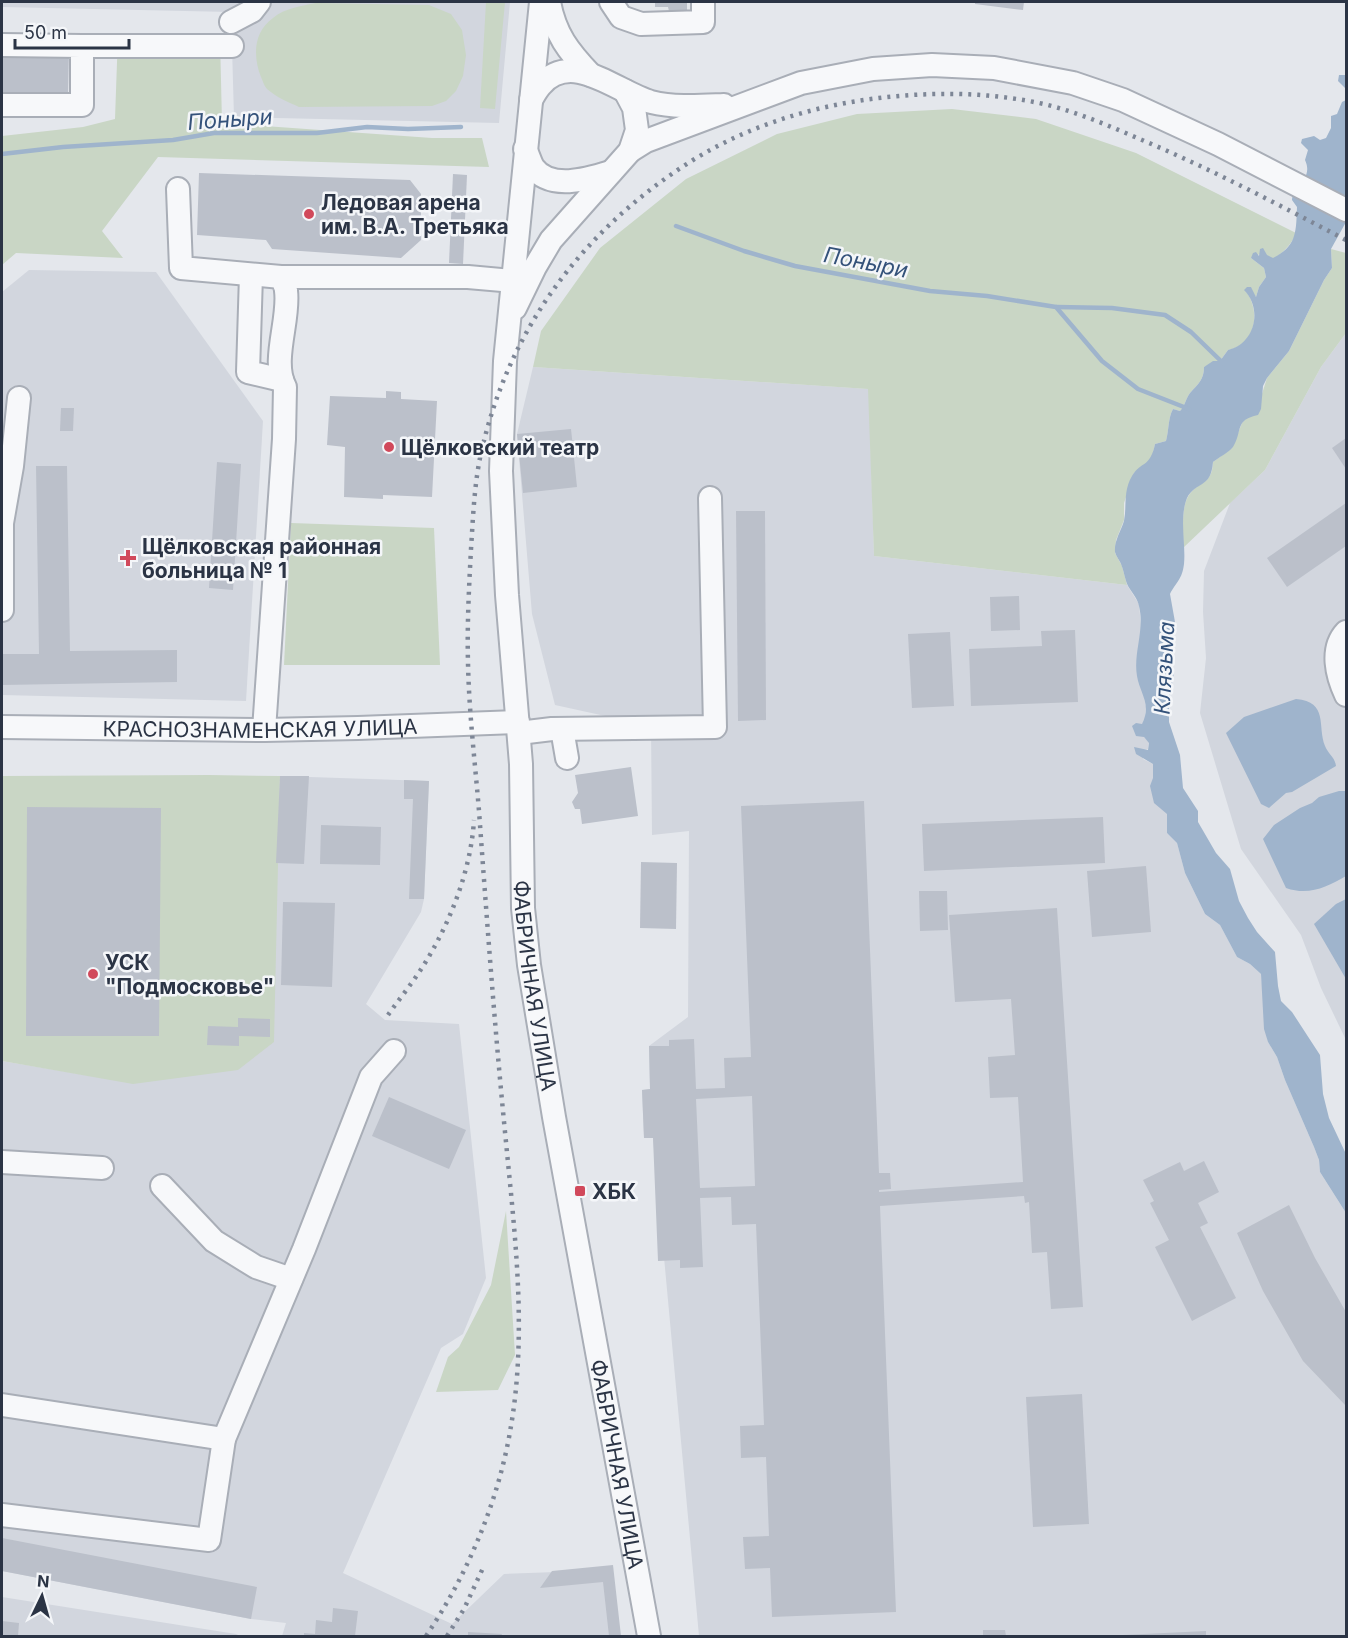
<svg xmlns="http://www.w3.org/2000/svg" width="1348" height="1638" font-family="Inter,sans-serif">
	<rect width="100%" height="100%" fill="#e4e7ec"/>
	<g fill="#d2d6de">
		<polygon points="2,2 510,2 499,123 234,117 231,12 2,7"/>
		<polygon points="29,270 156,272 263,421 246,701 2,695 2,292"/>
		<polygon points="1346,333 1346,1040 1321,988 1301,935 1241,849 1200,713 1206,658 1203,612 1204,571 1230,503 1265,470 1321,367"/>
		<polygon points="533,367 869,389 874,556 1127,585 1139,604 1141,627 1137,675 1143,690 1146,707 1145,718 1142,725 1144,737 1149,742 1148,749 1143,750 1143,759 1153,764 1153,778 1167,814 1167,833 1177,843 1185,873 1205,914 1220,925 1237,957 1250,964 1261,974 1268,1042 1277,1057 1285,1080 1314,1147 1319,1160 1320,1172 1346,1213 1346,1636 699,1636 653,1138 644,1138 642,1090 650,1089 649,1046 688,1017 689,831 652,835 651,726 555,705 532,614 517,434"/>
		<polygon points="280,776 429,781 424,899 421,912 366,1004 385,1020 459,1024 486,1278 463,1334 441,1348 343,1573 452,1624 504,1574 610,1570 620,1636 282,1636 286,1623 251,1619 2,1571 2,1061 133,1083 276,863"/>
		<polygon points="2,1597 236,1634 240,1636 2,1636"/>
	</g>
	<g fill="#c9d6c5">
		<polygon points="486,2 505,2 495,109 480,108"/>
		<path d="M316,3L429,5L451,14L462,30L466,55L463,76L456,91L446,101L432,106L299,107C288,102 276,97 267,89C264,86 263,81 261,77C253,57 253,32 273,18C285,8 301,6 316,3Z"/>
		<polygon points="118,34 220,38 222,123 432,138 482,138 489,167 158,157 102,231 123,258 16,253 2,265 2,136 83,127 115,119"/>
		<path d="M952,109L1036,119L1136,153L1296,233C1292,244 1283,253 1273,259L1260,254L1251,258L1264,268L1266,277L1259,287L1256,297L1253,293L1245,290C1261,310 1257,344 1228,350L1220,361L1204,367C1204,380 1198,384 1190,393C1186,398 1185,406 1180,411L1173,409C1168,418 1169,430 1166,441L1155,444L1152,457L1148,463L1134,473L1124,503V520L1116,540L1115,553L1122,566L1127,585L874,556L868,389L533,367L541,331L600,248L686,179L777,134L857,114Z"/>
		<path d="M1331,249L1346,253V333L1321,367L1265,470L1183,548C1184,534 1180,508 1189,495C1200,480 1212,485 1213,462L1232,448L1242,423L1247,417L1261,409V397L1267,378L1289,351L1324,280L1332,268Z"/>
		<polygon points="291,523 434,528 440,665 284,665"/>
		<polygon points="209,775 280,776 274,1042 238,1070 133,1084 2,1061 2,776"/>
		<polygon points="506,1211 515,1355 498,1390 436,1392 448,1357 459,1347 491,1285"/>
	</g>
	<g fill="#9fb4cc">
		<path d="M1339,75H1346V222L1331,249L1332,268L1324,280L1289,351L1267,378L1263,386L1261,409L1258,415C1234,420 1243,431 1233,447C1229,452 1218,458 1213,462C1211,489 1196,481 1187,498C1179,518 1186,544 1184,564C1182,580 1176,582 1170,594L1175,622L1172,633L1170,650L1174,672L1169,702V722L1180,755L1183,788L1198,811V822L1216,853L1230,869L1239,901L1248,918L1257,932L1275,952L1278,986L1281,1001L1292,1012L1320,1055L1323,1094L1329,1118L1346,1154V1213L1320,1172L1319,1160L1314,1147L1285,1080L1277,1057L1268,1042L1264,1029L1261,974L1250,964L1237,957L1220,925L1205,914L1185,873L1177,843L1167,833V814L1154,803L1150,786L1153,778V764L1136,754L1134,747L1148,750L1149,743L1144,737L1136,736L1132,726L1136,723L1142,724C1152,704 1140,694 1137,676C1133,653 1145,630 1139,606C1138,599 1132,593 1128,586C1125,580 1124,571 1121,564C1120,561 1116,556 1115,552C1114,541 1121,531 1124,521C1127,506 1123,491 1132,476C1141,461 1150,468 1155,444L1166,441C1169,430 1168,418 1173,409L1180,411C1185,406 1186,398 1190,393C1198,384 1204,380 1204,367L1213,361H1220L1228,350C1255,344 1263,309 1244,290L1247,287H1251L1256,297L1259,287L1266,277L1264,268L1251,258L1253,253L1256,252L1259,256L1260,249L1263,248L1267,255L1273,258C1297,246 1296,232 1297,207L1292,200C1293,185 1314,179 1305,160L1308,150L1301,143L1302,139L1314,136L1320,140L1326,138L1331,128V116L1337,114L1342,102L1346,100V89L1338,81Z"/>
		<path d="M1296,699C1329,702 1317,726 1325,746C1328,754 1335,757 1336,766L1292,792L1286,793L1269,808L1261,804L1226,733L1244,717Z"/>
		<path d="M1339,791H1346V876C1327,887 1309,896 1286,888L1263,839L1274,825L1300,808L1312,803L1319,797Z"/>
		<polygon points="1346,899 1346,979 1314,924 1336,904"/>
	</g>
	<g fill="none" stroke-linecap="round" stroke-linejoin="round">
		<g stroke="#9fb4cc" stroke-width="4.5">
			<polyline points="2,154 63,147 173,140 214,133 317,133 367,127 408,129 461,127"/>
			<polyline points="676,226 744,251 795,266 930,291 987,296 1056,307 1102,361 1138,389 1189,409"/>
			<polyline points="1056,307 1112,308 1165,315 1191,332 1224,364"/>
		</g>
	</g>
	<g fill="#bbc0ca" fill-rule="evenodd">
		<polygon points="655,2 687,2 687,11 669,11 668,7 655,7"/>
		<polygon points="975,2 1024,2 1023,10 975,4"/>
		<polygon points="2,49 69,50 68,96 2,96"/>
		<polygon points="199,173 410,180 421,194 421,240 401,258 272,249 266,240 197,235"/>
		<polygon points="453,174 467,175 463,264 449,263"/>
		<polygon points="386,391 401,392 401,399 437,401 432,497 383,495 383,499 344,497 345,447 327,445 330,396 386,398"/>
		<polygon points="61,408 74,408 73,431 60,431"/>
		<polygon points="571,429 577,487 523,493 517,434"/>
		<polygon points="1346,438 1346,469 1332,448"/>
		<polygon points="217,462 241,464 233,590 209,588"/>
		<polygon points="36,466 67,466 70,651 177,650 177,682 2,685 2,654 39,654"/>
		<polygon points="1346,503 1346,546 1287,587 1267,558"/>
		<polygon points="736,511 765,511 766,720 738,721"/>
		<polygon points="1019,596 1020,630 991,631 990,597"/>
		<polygon points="1075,630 1078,702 971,706 969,649 1042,646 1041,631"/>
		<polygon points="950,632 954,706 912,708 908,634"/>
		<polygon points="631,767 638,816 582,824 580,809 575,809 572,802 578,793 575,775"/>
		<polygon points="280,776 309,776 304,864 276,863"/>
		<polygon points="404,780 429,781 424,899 409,899 413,799 404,799"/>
		<path d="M864,801L879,1173H890L891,1189L879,1190V1192L1023,1182L1018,1097L990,1098L988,1057L1015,1055L1011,999L955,1002L949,915L1057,908L1083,1307L1051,1309L1047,1252L1032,1253L1029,1202L1025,1203L1024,1196L880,1206L896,1612L772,1617L770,1568L745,1569L743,1537L769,1536L766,1457L741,1458L740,1426L764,1425L756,1224L732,1225L731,1197L700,1198L703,1267L680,1268V1260L658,1261L653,1138H644L642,1090L650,1089L649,1046H669V1040L694,1039L696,1089L725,1088L724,1058L751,1057L741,806ZM752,1096L755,1186L700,1188L696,1099Z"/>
		<polygon points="27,807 161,808 159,1036 26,1036"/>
		<polygon points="1103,817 1105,863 924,871 922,824"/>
		<polygon points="321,825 381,827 380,865 320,864"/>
		<polygon points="641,862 677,863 676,929 640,928"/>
		<polygon points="1146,866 1151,932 1092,937 1087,871"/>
		<polygon points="919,891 947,891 948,930 920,931"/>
		<polygon points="283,902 335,903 332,987 281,985"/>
		<polygon points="238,1018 270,1019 270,1037 239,1036 239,1046 207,1045 208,1026 238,1027"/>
		<polygon points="389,1097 466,1130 449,1169 372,1136"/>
		<polygon points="1204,1161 1219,1192 1198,1203 1208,1223 1200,1227 1236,1298 1192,1321 1155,1247 1169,1240 1150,1203 1154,1201 1143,1180 1180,1162 1184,1171"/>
		<polygon points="1289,1205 1315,1258 1346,1312 1346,1406 1303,1361 1263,1291 1237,1233"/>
		<polygon points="1082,1394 1089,1524 1033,1527 1026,1397"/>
		<polygon points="2,1538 257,1587 251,1619 2,1571"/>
		<polygon points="613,1565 621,1636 609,1636 603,1582 540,1588 552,1571"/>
		<polygon points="333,1608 358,1611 355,1636 304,1636 304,1633 315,1634 316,1620 332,1622"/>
		<polygon points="2,1621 19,1623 18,1636 2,1636"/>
		<polygon points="983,1630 1005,1630 1006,1636 983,1636"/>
		<polygon points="1206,1631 1206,1636 1123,1636 1123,1635"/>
		<polygon points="468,1632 502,1634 501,1636 468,1636"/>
	</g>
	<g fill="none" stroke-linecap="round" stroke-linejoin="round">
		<defs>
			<g id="minor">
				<path id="s1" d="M541,2L505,361L501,471L507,595L521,764L523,908L529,965L554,1117L649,1636"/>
				<path d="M549,2C555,34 568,51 591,75"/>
				<polyline points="611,2 621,17 641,24 703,22 703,2"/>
				<polyline points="231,22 252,11 259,2"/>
				<polyline points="2,45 82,46 82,105 2,105"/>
				<polyline points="82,46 232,46"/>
				<path d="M531,100C534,95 537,89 541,85C572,49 618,93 651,102C675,108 700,106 724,105"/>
				<path d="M525,149C528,154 530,162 533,167C550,191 588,179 611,172"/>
				<polyline points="630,151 646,141 801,83 873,69 932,65 994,68 1073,83 1123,100 1218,144 1346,210"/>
				<path d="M178,189L181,268L281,277C283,282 286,287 286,291C290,319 271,361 285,387L284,439L264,730"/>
				<polyline points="251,275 248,372 282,380"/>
				<polyline points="281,277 468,277 512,281"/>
				<polyline points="515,308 535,267 551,240 630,151 637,130 634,108 625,91"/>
				<polyline points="2,610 2,523 12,466 19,398"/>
				<path d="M1346,632C1330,649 1337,676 1346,695"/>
				<path id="s2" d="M2,727L264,730L358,728L518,722"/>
				<polyline points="562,729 567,758"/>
				<polyline points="519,733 552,729 715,727 710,498"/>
				<polyline points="2,1162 102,1168"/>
				<polyline points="162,1186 214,1241 256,1267 291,1279"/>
				<polyline points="2,1405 224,1439"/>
				<polyline points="2,1515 209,1540 224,1439 304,1249 371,1077 394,1051"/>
			</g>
		</defs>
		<use href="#minor" stroke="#a9aeb7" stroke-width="26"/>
		<use href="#minor" stroke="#f7f8fa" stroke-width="22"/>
		<g stroke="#7d8696" stroke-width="4.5" stroke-dasharray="3 6" stroke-linecap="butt">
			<path d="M388,1015C400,998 414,981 425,963C451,921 471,869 474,820"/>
			<path d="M426,1636C468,1574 499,1500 511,1426C527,1332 515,1236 506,1142C495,1032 487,921 479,811C475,762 469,713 468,663C467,625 469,587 471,549C473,519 474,488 480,458C507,330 583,229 693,160C745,128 803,109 864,100C920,92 978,91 1034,102C1071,109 1107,125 1142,140C1211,169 1279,205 1346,240"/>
			<polyline points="447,1636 464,1609 483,1568"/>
		</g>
	</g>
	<g fill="#d1495b" stroke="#f4f6f9" stroke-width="2">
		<circle cx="309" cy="214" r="6"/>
		<circle cx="389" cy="447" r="6"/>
		<path d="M125 549h6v6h6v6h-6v6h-6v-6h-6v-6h6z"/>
		<circle cx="93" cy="974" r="6"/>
		<rect x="574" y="1185" width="12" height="12" rx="3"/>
	</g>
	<g text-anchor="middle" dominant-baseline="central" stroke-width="5" stroke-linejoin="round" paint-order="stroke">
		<g font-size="21" font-weight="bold" fill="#2b3445" stroke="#f4f6f9" text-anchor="start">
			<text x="321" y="202">Ледовая арена<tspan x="321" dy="24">им. В.А. Третьяка</tspan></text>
			<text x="401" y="447">Щёлковский театр</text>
			<text x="142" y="546">Щёлковская районная<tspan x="142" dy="24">больница № 1</tspan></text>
			<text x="105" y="962">УСК<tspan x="105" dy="24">"Подмосковье"</tspan></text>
			<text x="592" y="1191">ХБК</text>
		</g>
		<g font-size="21" fill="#2b3445" stroke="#f4f6f9">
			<text stroke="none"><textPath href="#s2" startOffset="258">КРАСНОЗНАМЕНСКАЯ УЛИЦА</textPath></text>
			<text stroke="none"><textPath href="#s1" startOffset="987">ФАБРИЧНАЯ УЛИЦА</textPath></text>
			<text stroke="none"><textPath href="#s1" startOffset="1473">ФАБРИЧНАЯ УЛИЦА</textPath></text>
		</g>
		<g font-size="22" font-style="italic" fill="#34527a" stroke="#f4f6f9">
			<text transform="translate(230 119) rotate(-4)">Поныри</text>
			<text transform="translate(866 262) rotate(11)">Поныри</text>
			<text transform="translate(1164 668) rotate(-87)">Клязьма</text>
		</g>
	</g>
	<rect width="1348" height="1638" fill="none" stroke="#2b3445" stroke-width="6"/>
	<g transform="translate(42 1596) rotate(5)" stroke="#f4f6f9" stroke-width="4.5" paint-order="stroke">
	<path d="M0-4.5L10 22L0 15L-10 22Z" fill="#2b3445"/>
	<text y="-9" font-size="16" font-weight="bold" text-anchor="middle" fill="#2b3445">N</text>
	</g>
	<path d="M15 39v9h114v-9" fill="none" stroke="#2b3445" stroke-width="3"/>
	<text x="24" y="39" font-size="18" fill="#2b3445" stroke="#f4f6f9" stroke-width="4.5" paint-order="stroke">50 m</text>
</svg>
